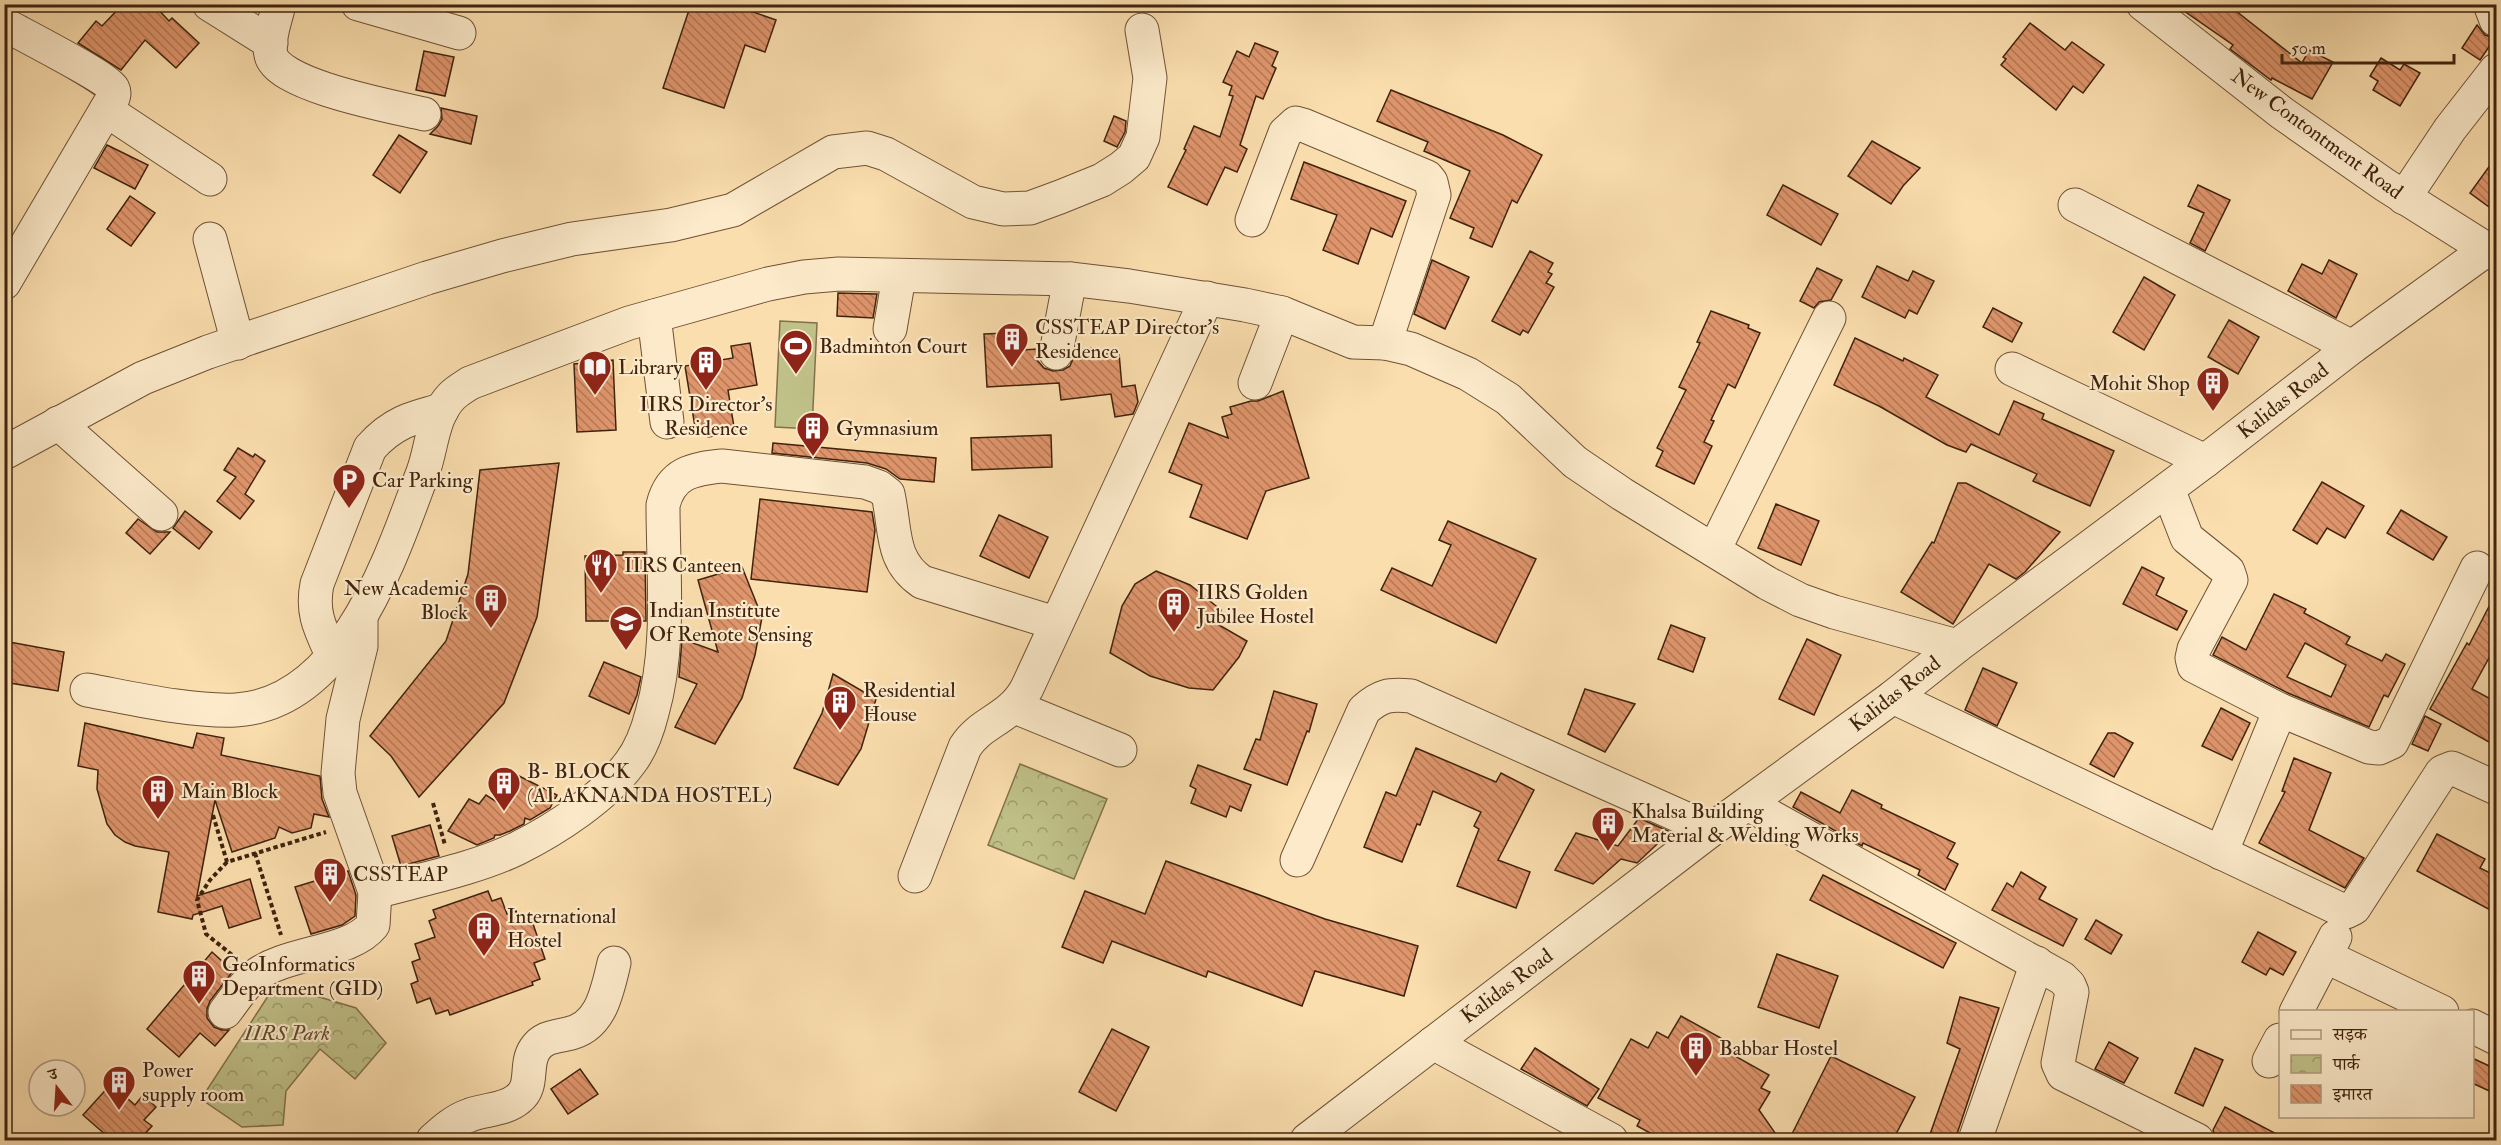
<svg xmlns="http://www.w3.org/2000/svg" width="2501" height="1145" font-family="'IM FELL Double Pica','Noto Serif Devanagari',serif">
	<defs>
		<pattern id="park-crowns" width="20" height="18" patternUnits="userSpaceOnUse" patternTransform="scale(1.5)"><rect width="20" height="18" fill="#c0c189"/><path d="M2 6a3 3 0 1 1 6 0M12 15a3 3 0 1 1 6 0" fill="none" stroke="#9d9c6e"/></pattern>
		<pattern id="building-back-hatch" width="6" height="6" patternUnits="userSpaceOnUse" patternTransform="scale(1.5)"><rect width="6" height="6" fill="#df956c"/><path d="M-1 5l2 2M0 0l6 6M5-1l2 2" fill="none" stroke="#b67957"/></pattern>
	</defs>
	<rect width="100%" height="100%" fill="#fbdeae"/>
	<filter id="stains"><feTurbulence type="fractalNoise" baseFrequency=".00333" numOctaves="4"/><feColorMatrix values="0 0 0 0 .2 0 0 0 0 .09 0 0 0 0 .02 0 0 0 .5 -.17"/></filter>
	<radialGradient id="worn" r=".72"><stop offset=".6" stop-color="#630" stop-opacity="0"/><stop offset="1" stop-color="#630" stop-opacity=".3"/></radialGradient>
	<g fill="url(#park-crowns)" stroke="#80724c" stroke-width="1.5">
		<polygon points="1020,764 1107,799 1074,879 988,845"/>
		<polygon points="276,984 356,1008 386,1043 355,1079 320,1049 286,1091 283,1125 242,1127 201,1099"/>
	</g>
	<polygon fill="#c0c189" stroke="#80724c" stroke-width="1.5" points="780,321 817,323 812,429 775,427"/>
	<g fill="url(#building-back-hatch)" stroke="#3f230e" stroke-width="1.5" fill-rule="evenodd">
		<polygon points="123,4 153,4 169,21 172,18 199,43 176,68 145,40 121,70 78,43 96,21 102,26"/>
		<polygon points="691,4 730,4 776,20 765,52 745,45 724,108 663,88"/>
		<polygon points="2174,4 2227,4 2302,63 2309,50 2333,62 2312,99 2272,78 2271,80 2230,49 2233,45"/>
		<polygon points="2030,23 2065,50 2072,42 2104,65 2083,93 2073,86 2056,110 2001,65 2006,59 2003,57"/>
		<polygon points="2477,25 2485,35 2495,38 2480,60 2462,48"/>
		<polygon points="1255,43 1278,52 1272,66 1276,68 1263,99 1256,96 1240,145 1247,149 1237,172 1225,167 1207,205 1168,187 1186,150 1184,149 1194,126 1220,137 1233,96 1229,95 1232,86 1223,82 1237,51 1249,57"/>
		<polygon points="424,51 454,57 445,96 416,90"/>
		<polygon points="2381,58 2400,70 2404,64 2420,73 2400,106 2373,90 2378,81 2370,76"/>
		<polygon points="1391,90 1503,135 1542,155 1517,203 1512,200 1492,247 1470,238 1474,228 1450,218 1470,171 1424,151 1428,142 1377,121"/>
		<polygon points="441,108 477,116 471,144 430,134 438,126 442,119"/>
		<polygon points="1114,116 1126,121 1125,132 1117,147 1104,141"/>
		<polygon points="399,135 427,152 400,193 373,175"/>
		<polygon points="1872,141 1920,168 1903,186 1891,204 1848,176"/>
		<polygon points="107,145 148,165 135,189 94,168"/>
		<polygon points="2496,157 2496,212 2470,193"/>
		<polygon points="1304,162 1406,201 1392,237 1371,228 1358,264 1323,250 1337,215 1291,199"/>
		<polygon points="1783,185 1838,214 1821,245 1767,215"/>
		<polygon points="2198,185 2230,200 2205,251 2190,243 2204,213 2188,206"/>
		<polygon points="130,196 155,213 131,246 107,229"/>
		<polygon points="1530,251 1553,263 1548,272 1552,274 1546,283 1554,287 1528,333 1523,330 1520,335 1492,321"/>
		<polygon points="1432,260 1469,277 1445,329 1414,314"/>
		<polygon points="2329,260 2357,274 2336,318 2288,291 2302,264 2322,274"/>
		<polygon points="1877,266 1908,281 1913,271 1934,281 1917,314 1909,310 1905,318 1862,297"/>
		<polygon points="1817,268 1842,280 1831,300 1819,302 1814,308 1800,301"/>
		<polygon points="2144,277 2175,295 2144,350 2113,332"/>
		<polygon points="838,293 877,294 873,318 837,316"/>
		<polygon points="1993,308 2022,323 2012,342 1983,327"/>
		<polygon points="1711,311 1749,325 1748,328 1760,333 1735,388 1728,384 1711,420 1714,421 1704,442 1712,446 1694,484 1656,466 1663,451 1657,448 1686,390 1679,387 1700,343 1697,342"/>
		<polygon points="2229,320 2259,337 2238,374 2208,357"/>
		<polygon points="1008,333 1009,351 1037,349 1037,360 1044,368 1053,371 1063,370 1070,366 1074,356 1077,356 1077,350 1095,348 1095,355 1119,353 1122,387 1135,385 1138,402 1133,414 1115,417 1111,394 1061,400 1059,383 987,387 984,334"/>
		<polygon points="1855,338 1903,361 1904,358 1938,375 1926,397 1999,435 2014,401 2044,414 2042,419 2114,451 2090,506 2033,481 2037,474 1971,444 1966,452 1947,445 1879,406 1834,385"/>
		<polygon points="750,343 757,385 728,390 735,433 708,437 706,425 695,427 685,366 733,358 731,346"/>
		<polygon points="613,360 616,430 577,432 574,364"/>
		<polygon points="1283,391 1309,478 1266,491 1247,539 1190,517 1202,485 1169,472 1189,423 1228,438 1222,417 1232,414 1230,407 1251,401 1258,401"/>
		<polygon points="1051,435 1052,467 972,470 971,438"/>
		<polygon points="773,443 936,458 934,482 900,479 886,469 867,463 772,453"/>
		<polygon points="238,448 253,457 255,454 265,461 245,494 254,501 240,519 217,501 236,477 224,470"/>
		<polygon points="559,463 537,617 504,703 419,797 391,756 370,736 446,641 468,574 480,470"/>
		<polygon points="2322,482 2364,506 2345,538 2327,528 2317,544 2293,530"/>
		<polygon points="1958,483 1966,483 2060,532 2025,572 2016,579 1989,564 1953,624 1901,592 1932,542 1934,543"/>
		<polygon points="760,499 872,512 875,530 867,592 751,579"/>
		<polygon points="1776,504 1819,521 1801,565 1758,548"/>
		<polygon points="2401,510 2447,537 2433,560 2387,533"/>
		<polygon points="185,511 212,532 199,549 173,528"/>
		<polygon points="999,515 1048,537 1029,578 980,556"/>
		<polygon points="138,519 157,532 170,532 150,554 126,533"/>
		<polygon points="1448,521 1536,559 1496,643 1381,590 1392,568 1432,586 1451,545 1439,540"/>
		<polygon points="623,552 645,552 646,621 586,621 585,556 623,555"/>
		<polygon points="742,567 762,617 755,655 742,698 715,744 675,727 697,684 679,677 682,639 718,652 698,580"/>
		<polygon points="2142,567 2164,578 2156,595 2187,611 2177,630 2123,604"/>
		<polygon points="1156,571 1190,585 1221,610 1219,625 1247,641 1239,657 1213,690 1189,688 1150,676 1110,653 1122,606 1135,584"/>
		<polygon points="2496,593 2496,645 2472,689 2496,702 2496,746 2430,709 2467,643 2469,645"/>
		<path d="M2274,594L2306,609L2304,613L2350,637L2346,644L2382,661L2386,654L2405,664L2388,697L2384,695L2369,727L2288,693L2213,655L2222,637L2246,650ZM2305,643L2346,665L2331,697L2287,677Z"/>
		<polygon points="1671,625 1705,638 1693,672 1658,659"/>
		<polygon points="1807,639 1841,655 1814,715 1779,699"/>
		<polygon points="4,641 64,652 58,691 4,682"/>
		<polygon points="604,662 641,677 637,695 629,714 589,696"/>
		<polygon points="1983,668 2017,683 1997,726 1965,710"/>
		<polygon points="833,674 876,699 861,749 838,785 794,768 822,713"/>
		<polygon points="1585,689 1635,704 1605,752 1568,734"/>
		<polygon points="1274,691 1317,704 1309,732 1307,731 1287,785 1244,769 1256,739 1260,740"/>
		<polygon points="2221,708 2250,723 2232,760 2202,746"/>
		<polygon points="2425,716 2441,724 2428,751 2412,744"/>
		<polygon points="85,723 193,748 197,733 224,738 221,755 320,776 322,799 329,817 314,814 311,828 292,833 279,827 275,838 232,852 215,800 197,896 250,879 261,918 229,928 222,906 193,915 192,919 158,912 169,852 135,846 125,842 115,835 107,824 97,789 98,770 78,766"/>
		<polygon points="2108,733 2115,733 2133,743 2114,777 2090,764"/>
		<polygon points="1416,748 1496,782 1501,773 1534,790 1498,860 1530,872 1516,908 1457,886 1479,829 1474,826 1481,812 1433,791 1420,825 1417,824 1402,862 1364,847 1386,792 1396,796"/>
		<polygon points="2294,758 2331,773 2309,830 2364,858 2345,888 2259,843 2285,792 2282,791"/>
		<polygon points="1198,765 1251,785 1241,811 1230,806 1226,817 1191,803 1196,789 1190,786"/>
		<polygon points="519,776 557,795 550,808 530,820 525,818 524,824 510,831 500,835 495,835 494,838 477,845 448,831 469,799 479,804 486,795 503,806"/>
		<polygon points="1852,790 1882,805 1881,808 1955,843 1947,858 1958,864 1945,890 1918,875 1920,870 1863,843 1862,846 1793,807 1801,792 1840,813"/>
		<polygon points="1639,818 1670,832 1637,863 1621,859 1593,884 1555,870 1576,833 1618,846"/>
		<polygon points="430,825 439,856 401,866 392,836"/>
		<polygon points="2437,834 2485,859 2480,868 2496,876 2496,913 2417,871"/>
		<polygon points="1166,861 1325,919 1418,946 1404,996 1315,971 1302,1006 1208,971 1206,977 1112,941 1103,963 1062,947 1085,891 1145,914"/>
		<polygon points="348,871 356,895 355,916 342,925 311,934 295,887"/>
		<polygon points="2021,872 2046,887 2039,899 2077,919 2063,946 1992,910 2007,883 2013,887"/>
		<polygon points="1823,875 1956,943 1943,968 1810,900"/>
		<polygon points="488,891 492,901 501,898 507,914 516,911 520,922 531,918 545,959 534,963 540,979 532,982 533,985 450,1015 448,1010 436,1014 430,998 417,1003 411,984 418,981 412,962 420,959 415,944 435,937 429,921 436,918 433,910"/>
		<polygon points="2096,920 2122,935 2111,954 2085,939"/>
		<polygon points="2258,932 2296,952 2283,975 2270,968 2266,975 2242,962"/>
		<polygon points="212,952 233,971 210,1001 207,1009 207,1018 214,1027 222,1030 229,1030 215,1046 200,1033 179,1057 147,1029"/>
		<polygon points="1777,954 1838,976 1819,1028 1758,1007"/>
		<polygon points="1960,997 1999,1008 1955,1140 1928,1140 1960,1049 1947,1043"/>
		<polygon points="1681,1016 1730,1043 1726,1051 1769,1075 1761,1088 1770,1092 1759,1110 1780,1140 1663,1140 1637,1126 1640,1120 1598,1098 1631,1039 1648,1048 1657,1032 1668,1038"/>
		<polygon points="1112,1029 1149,1047 1116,1111 1079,1092"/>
		<polygon points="2109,1042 2138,1058 2124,1083 2095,1069"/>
		<polygon points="1535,1048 1599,1089 1587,1106 1521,1069"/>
		<polygon points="2195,1048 2223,1060 2203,1106 2175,1093"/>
		<polygon points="1831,1056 1915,1097 1893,1140 1789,1140"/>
		<polygon points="2472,1058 2496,1069 2496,1094 2472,1083"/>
		<polygon points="580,1069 598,1094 568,1114 551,1089"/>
		<polygon points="111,1084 135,1105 143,1095 156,1107 144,1120 152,1126 139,1140 103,1140 107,1136 83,1115"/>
		<polygon points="2225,1107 2288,1140 2223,1140 2215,1136 2213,1130"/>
	</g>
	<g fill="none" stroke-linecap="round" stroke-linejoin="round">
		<defs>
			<g id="minor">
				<polyline points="209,4 271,43"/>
				<path d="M279,4C276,19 267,40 271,55C278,86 395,107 424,114"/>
				<polyline points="358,4 459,33"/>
				<polyline points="2143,4 2282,113 2385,185 2496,255"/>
				<polyline points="2490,4 2496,20"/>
				<path d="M4,24C21,34 107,77 113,89C115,93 114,94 113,98L4,283"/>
				<polyline points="106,110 210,179"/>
				<polyline points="2404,198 2450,129 2496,70"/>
				<polyline points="2075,205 2352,347"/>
				<polyline points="1252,220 1285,133 1296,123 1303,125 1427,177 1431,182 1434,195 1385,343"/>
				<polyline points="210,239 238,343"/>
				<polyline points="654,316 667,422"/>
				<polyline points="890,329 899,277"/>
				<polyline points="1056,353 1070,279"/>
				<polyline points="2012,369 2205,461"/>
				<polyline points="1255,383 1282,313"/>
				<polyline points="58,423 161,514"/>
				<polyline points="4,453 143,378 208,352 427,278 502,256 572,239 671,225 733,210 833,152 867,148 886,154 973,202 1003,209 1030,208 1060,197 1102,180 1121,168 1134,157 1143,137 1150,78 1142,30"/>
				<polyline points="2168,489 2187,538 2228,571 2231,580 2194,649 2192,658 2194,666 2280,710 2369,747 2379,748 2392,742 2477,568"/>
				<polyline points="1714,550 1829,318"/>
				<path d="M333,657C321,630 311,614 317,584L370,448C392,423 411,418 442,410"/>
				<path d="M87,690C131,698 191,712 236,710C345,703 391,557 423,472C432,448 432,416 452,396C457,391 464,387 470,383L629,323L768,284L804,277L839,274L1070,279L1129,286L1245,305L1282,313L1353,342L1385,343L1411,349L1468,374L1508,399L1575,462L1622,494L1767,583L1800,600L1834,612L1957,646"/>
				<polyline points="1893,697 2346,912 2354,908 2442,772 2452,768 2496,788"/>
				<polyline points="1015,707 1120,750"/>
				<polyline points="1748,804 2062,978 2069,985 2072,992 2058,1063 2063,1074 2197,1140"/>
				<polyline points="2221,853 2280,710"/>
				<path d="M1297,860L1364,710C1381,695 1389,694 1411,696L1711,830"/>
				<path d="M915,876L965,747C981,721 1010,720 1027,688L1207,298"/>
				<path d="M375,892C419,880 478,868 518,848C556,829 605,797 630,763C640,750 648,729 652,713C671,647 663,573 663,505C671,473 692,469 722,466L865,482L879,487L888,494C896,530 890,560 922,582L1055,623"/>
				<polyline points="2325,956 2442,1012"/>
				<path d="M225,1012C234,1001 243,985 255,976C287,951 350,954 373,925L375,892L340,793L338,773L343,719L361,646V619"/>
				<polyline points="2296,1012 2335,937"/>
				<polyline points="2472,1026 2496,1038"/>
				<polyline points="1433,1043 1611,1140"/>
				<polyline points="2269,1061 2280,1040"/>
				<path d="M433,1140C444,1130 455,1120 470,1115C486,1109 505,1110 518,1099C535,1086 524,1065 535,1049C543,1037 554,1037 567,1034C601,1028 607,992 614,963"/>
				<polyline points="1307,1140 1711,830 1893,697 1957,646 2205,461 2352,347 2486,250"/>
				<polyline points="1975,1140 2037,963"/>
			</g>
		</defs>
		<use href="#minor" stroke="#6e5236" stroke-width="35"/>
		<g stroke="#3f230e" stroke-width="4" stroke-dasharray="4.5 3" stroke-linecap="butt">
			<polyline points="433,803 445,845"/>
			<polyline points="213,815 227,862 326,832"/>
			<polyline points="255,853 281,935"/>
			<polyline points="227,862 210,880 197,900 206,934 236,958"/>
		</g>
		<use href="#minor" stroke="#fceaca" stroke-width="33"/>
	</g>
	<defs>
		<symbol id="building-pin" viewBox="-11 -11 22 30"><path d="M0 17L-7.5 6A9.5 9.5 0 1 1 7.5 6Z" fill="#8f2418" stroke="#fceaca"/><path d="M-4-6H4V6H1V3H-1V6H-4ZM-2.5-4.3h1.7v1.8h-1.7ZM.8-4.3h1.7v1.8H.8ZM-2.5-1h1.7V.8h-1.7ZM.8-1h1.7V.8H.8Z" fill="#fff"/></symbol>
		<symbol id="stadium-pin" viewBox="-11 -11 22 30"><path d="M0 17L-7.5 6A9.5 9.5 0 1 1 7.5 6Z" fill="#8f2418" stroke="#fceaca"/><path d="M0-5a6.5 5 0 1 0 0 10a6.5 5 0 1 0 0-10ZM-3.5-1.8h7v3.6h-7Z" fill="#fff"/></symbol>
		<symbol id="library-pin" viewBox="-11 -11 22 30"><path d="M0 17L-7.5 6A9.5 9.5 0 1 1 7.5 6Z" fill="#8f2418" stroke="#fceaca"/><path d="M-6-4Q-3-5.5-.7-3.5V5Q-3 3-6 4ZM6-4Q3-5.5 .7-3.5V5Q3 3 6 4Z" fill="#fff"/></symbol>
		<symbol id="parking-pin" viewBox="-11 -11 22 30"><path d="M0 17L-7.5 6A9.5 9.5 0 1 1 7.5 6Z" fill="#8f2418" stroke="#fceaca"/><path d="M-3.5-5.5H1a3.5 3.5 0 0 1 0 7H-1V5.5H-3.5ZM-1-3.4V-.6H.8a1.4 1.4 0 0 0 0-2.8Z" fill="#fff"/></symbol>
		<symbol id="restaurant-pin" viewBox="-11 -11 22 30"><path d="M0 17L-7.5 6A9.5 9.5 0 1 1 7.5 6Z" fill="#8f2418" stroke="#fceaca"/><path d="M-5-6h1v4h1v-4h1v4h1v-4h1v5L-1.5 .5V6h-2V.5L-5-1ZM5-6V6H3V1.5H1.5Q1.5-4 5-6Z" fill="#fff"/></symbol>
		<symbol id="university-pin" viewBox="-11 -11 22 30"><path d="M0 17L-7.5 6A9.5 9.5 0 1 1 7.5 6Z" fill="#8f2418" stroke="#fceaca"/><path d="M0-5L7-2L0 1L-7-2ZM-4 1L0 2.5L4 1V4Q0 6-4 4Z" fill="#fff"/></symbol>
	</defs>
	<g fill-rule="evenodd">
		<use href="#building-pin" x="993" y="320" width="38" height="52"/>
		<use href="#stadium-pin" x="777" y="327" width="38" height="52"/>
		<use href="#building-pin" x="687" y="343" width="38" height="52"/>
		<use href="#library-pin" x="576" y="348" width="38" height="52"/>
		<use href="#building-pin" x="2194" y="364" width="38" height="52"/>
		<use href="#building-pin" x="794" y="409" width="38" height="52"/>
		<use href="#parking-pin" x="330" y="461" width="38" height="52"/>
		<use href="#restaurant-pin" x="582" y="546" width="38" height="52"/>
		<use href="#building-pin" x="472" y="581" width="38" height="52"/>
		<use href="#building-pin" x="1155" y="585" width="38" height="52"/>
		<use href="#university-pin" x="607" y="603" width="38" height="52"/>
		<use href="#building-pin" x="821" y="683" width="38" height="52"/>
		<use href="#building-pin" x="485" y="764" width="38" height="52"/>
		<use href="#building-pin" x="139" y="772" width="38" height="52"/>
		<use href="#building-pin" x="1589" y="804" width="38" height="52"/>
		<use href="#building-pin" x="311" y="855" width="38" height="52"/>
		<use href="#building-pin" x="465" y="909" width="38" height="52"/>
		<use href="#building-pin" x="180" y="957" width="38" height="52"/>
		<use href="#building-pin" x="1677" y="1029" width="38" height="52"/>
		<use href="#building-pin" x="100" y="1063" width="38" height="52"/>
	</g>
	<g text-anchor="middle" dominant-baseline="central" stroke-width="4.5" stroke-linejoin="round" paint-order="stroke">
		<g font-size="21" fill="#3f230e" stroke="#fceaca">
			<text transform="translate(2317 134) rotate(36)">New Contontment Road</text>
			<text transform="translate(2283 401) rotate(-38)">Kalidas Road</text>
			<text transform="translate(1895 694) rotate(-38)">Kalidas Road</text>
			<text transform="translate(1507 986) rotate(-37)">Kalidas Road</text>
		</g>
		<g font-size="21" fill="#3f230e" stroke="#fceaca" text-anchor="start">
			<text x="1035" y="327">CSSTEAP Director's<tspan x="1035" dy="24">Residence</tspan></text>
			<text x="819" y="346">Badminton Court</text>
			<text x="618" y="367">Library</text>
			<text x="2190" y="383" text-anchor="end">Mohit Shop</text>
			<text x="706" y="404" text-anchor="middle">IIRS Director's<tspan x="706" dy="24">Residence</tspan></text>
			<text x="836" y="428">Gymnasium</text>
			<text x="372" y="480">Car Parking</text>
			<text x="624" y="565">IIRS Canteen</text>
			<text x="468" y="588" text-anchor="end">New Academic<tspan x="468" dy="24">Block</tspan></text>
			<text x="1197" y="592">IIRS Golden<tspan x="1197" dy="24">Jubilee Hostel</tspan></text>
			<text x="649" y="610">Indian Institute<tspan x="649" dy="24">Of Remote Sensing</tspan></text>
			<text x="863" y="690">Residential<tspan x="863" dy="24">House</tspan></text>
			<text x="527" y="771">B- BLOCK<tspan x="527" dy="24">(ALAKNANDA HOSTEL)</tspan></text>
			<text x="181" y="791">Main Block</text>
			<text x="1631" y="811">Khalsa Building<tspan x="1631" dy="24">Material &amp; Welding Works</tspan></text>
			<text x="353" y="874">CSSTEAP</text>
			<text x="507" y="916">International<tspan x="507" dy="24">Hostel</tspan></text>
			<text x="222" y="964">GeoInformatics<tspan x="222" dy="24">Department (GID)</tspan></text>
			<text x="1719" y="1048">Babbar Hostel</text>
			<text x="142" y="1070">Power<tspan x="142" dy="24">supply room</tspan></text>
		</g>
		<g font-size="21" font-style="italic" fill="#5f4a2d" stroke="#fceaca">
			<text x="287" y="1033">IIRS Park</text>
		</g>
	</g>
	<rect width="2501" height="1145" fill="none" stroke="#fbdeae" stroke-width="24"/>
	<rect x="6" y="6" width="2489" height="1133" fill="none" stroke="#3f230e" stroke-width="3"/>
	<rect x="12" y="12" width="2477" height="1121" fill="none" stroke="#3f230e" stroke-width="1.5"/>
	<rect x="2279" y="1010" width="195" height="108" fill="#fceaca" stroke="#b09a7f" stroke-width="1.5"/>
	<rect x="2291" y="1030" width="30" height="9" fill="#fceaca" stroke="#b09a7f" stroke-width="1.5"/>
	<text x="2333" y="1040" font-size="18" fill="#3f230e">सड़क</text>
	<rect x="2291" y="1055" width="30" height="18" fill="url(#park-crowns)" stroke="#b09a7f" stroke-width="1.5"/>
	<text x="2333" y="1070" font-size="18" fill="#3f230e">पार्क</text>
	<rect x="2291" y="1085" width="30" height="18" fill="url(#building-back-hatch)" stroke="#b09a7f" stroke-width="1.5"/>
	<text x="2333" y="1100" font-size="18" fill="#3f230e">इमारत</text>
	<g transform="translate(57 1088) rotate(343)"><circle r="28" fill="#fceaca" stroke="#b09a7f" stroke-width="1.5"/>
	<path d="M0-4.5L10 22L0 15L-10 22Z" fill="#8f2418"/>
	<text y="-9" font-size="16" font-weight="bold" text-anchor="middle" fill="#3f230e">उ</text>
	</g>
	<path d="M2282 54v9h172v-9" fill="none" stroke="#3f230e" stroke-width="3"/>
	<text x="2291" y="54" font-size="18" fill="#3f230e" stroke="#fceaca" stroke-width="4.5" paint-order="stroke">50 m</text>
	<rect width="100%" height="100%" filter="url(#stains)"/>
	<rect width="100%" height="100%" fill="url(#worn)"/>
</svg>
